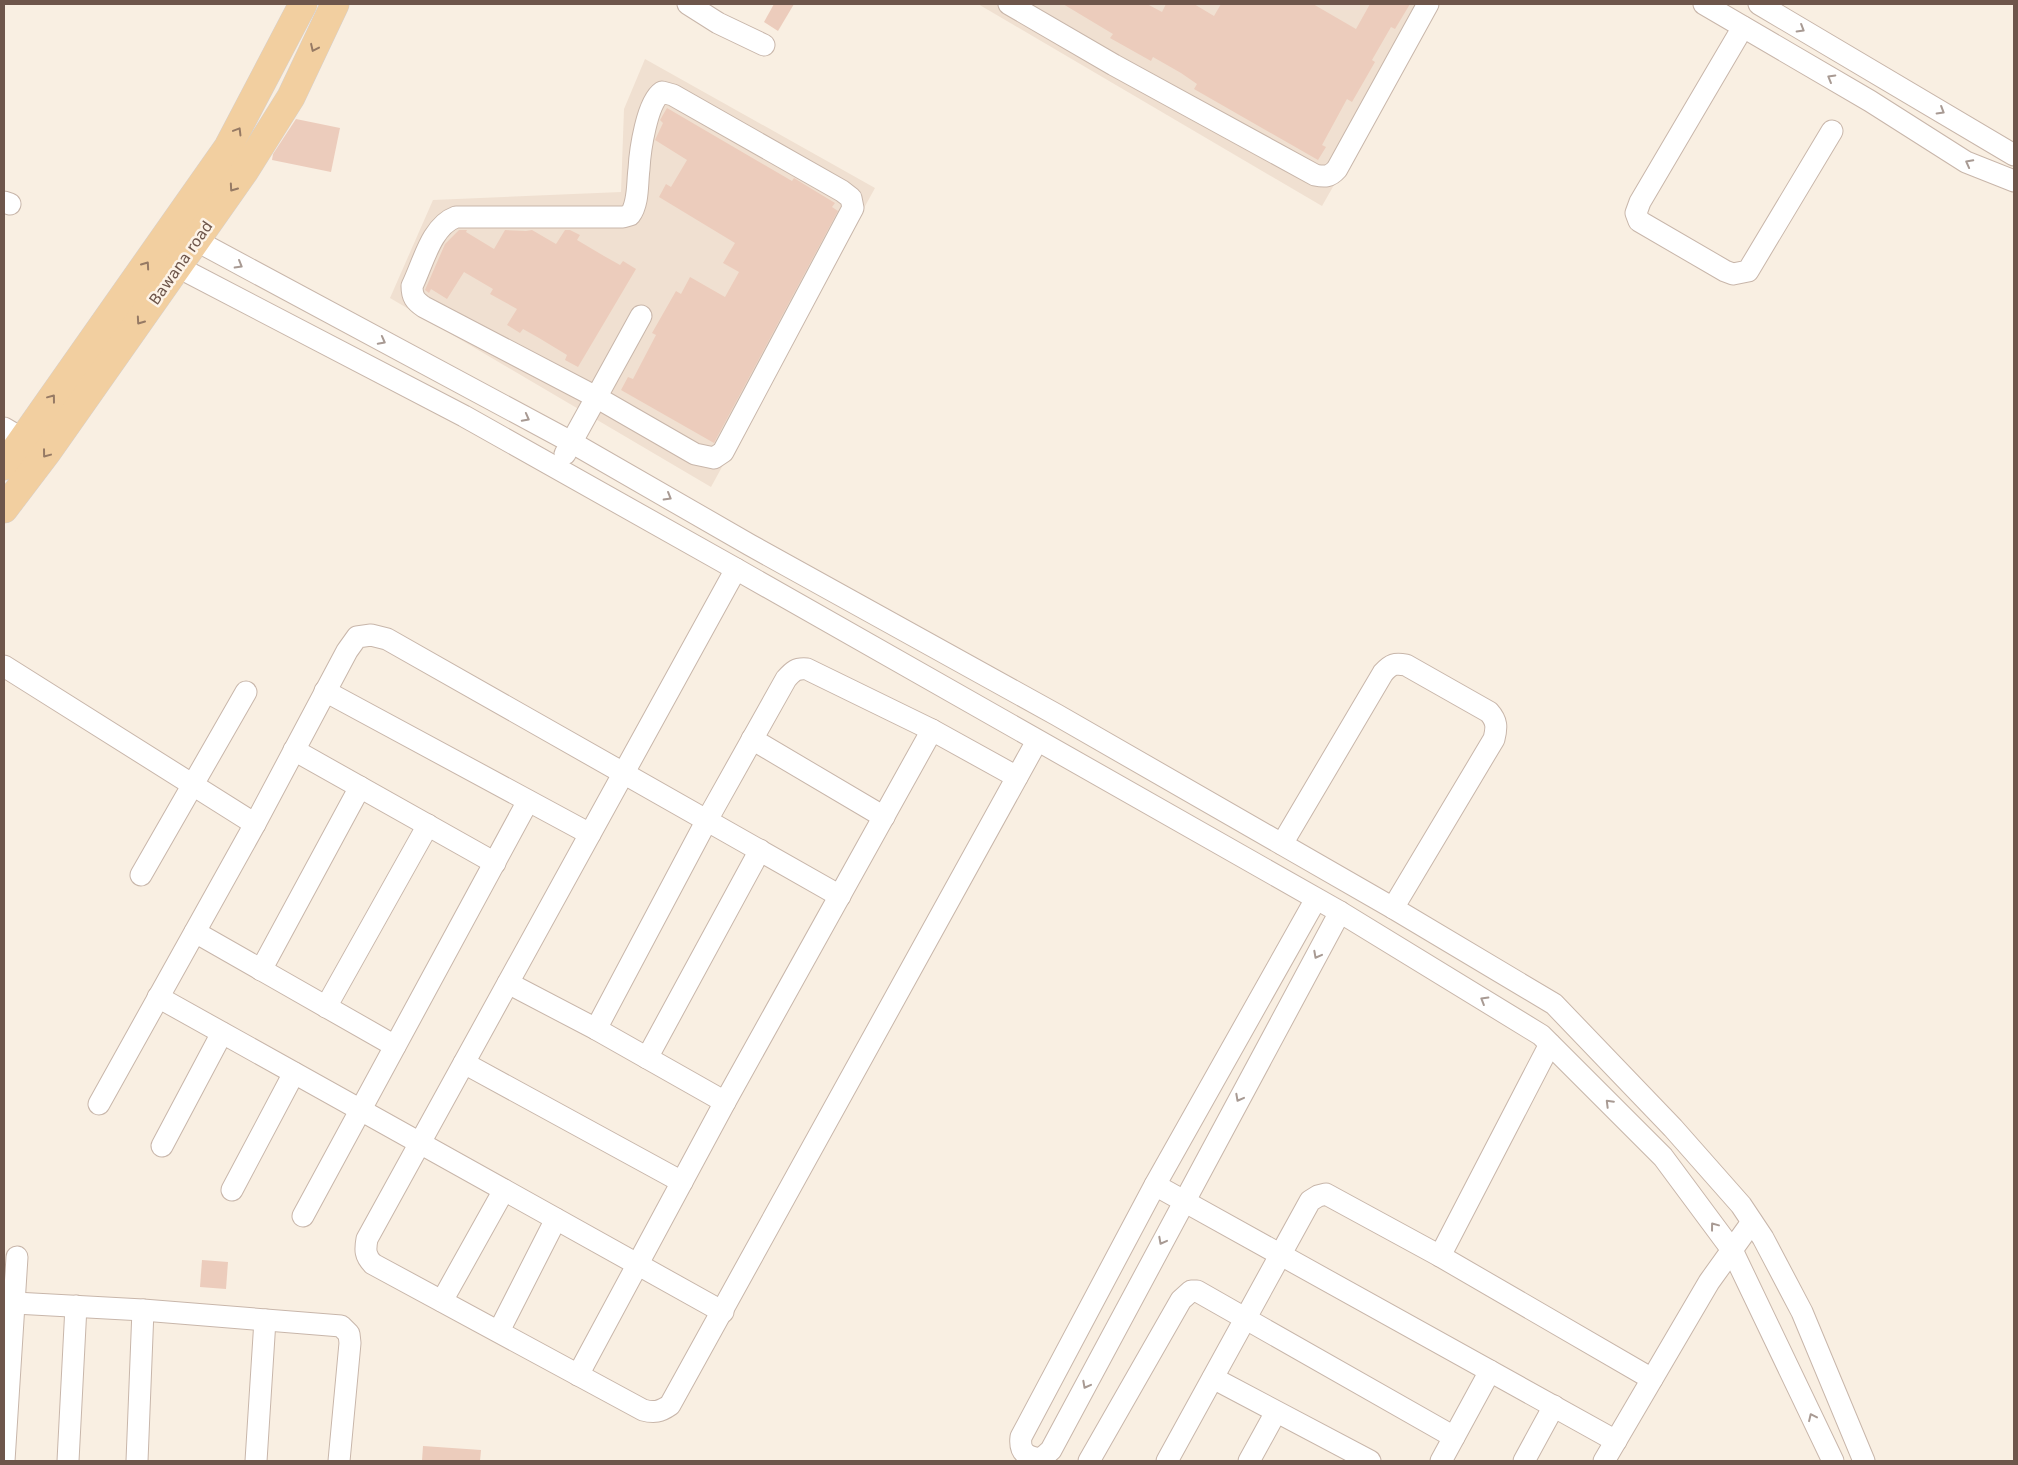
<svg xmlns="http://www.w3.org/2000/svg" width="2018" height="1465" font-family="'DejaVu Sans',sans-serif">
	<rect width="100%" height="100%" fill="#f9efe2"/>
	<g fill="#f0e0d1">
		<polygon points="978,4 1437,4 1322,206"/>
		<polygon points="645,59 875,188 711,487 390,298 433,200 621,192 624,109"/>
	</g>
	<g fill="#ecccbc">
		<polygon points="774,4 794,4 778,31 764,22"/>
		<polygon points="1063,4 1147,4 1162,12 1166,4 1194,4 1214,16 1221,4 1313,4 1356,29 1370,4 1410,4 1395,29 1391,27 1372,60 1375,62 1352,102 1347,99 1322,145 1326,147 1318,160 1194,89 1197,84 1181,73 1153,57 1151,61 1110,38 1113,34"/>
		<polygon points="667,108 792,181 794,178 807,186 835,203 832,207 838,211 714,443 621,390 628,377 633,379 656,335 652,333 676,291 681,294 690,277 725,297 739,272 723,263 735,243 659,197 666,184 671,187 687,160 655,140 663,123 660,120"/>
		<polygon points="296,119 340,128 331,172 272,160 273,154"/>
		<polygon points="459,230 467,230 466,232 494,249 505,230 526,231 532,230 556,244 565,230 570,230 580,235 577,240 604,256 620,265 623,261 636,269 578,367 565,360 567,355 539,338 523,329 520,333 507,325 517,309 490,294 493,289 464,272 447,299 431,289 429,293 425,290 445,244"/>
		<polygon points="202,1260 228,1262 226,1289 200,1287"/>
		<polygon points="423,1446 481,1450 480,1461 422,1461"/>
	</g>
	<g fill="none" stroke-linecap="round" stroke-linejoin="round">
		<defs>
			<g id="minor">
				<polyline points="688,4 718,23 764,45"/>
				<path d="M1009,4L1114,65L1315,175C1325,177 1330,177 1337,169L1428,4"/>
				<polyline points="1704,4 1870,101 1966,162 2014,181"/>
				<polyline points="1759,4 2014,155"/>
				<polyline points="1743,27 1640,202 1636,213 1639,221 1725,271 1733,274 1748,271 1832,131"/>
				<path d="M662,92L673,95L842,191L851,198L853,208L723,452L714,458L695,454L596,397L424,307C415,301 412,297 412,286C423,264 431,226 456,217H623L630,215C639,203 637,183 639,169C640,150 647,102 662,92Z"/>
				<polyline points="4,202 10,204"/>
				<polyline points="197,241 571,442 750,545 1057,715 1393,908 1554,1004 1673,1128 1741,1205 1763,1238 1802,1312 1864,1461"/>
				<polyline points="178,267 464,416 736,569 1340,912 1541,1035 1663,1157 1732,1250 1833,1461"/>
				<polyline points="4,428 21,438"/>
				<polyline points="565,454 641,316"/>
				<path d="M736,569L367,1239C365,1250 365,1256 373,1264L643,1410C654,1413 660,1412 670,1405L1037,741"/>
				<polyline points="4,666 255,824"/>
				<polyline points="325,691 590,834"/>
				<polyline points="752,739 884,817"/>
				<polyline points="294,750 495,863"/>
				<path d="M1282,844L1383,673C1391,664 1395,663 1406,665L1489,712C1497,721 1497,727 1494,739L1393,908"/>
				<polyline points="141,875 246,692"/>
				<path d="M1316,899L1155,1185L1021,1437C1019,1453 1027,1457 1041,1459L1051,1450L1340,912"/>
				<polyline points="195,932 395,1046"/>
				<polyline points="261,970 360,787"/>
				<polyline points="508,983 596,1029 725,1102"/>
				<polyline points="158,997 723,1312"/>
				<polyline points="326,1007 428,825"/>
				<path d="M596,1029L707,820L786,679C793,671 796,668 807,669L932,730L1017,777"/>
				<polyline points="647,1058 760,850"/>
				<polyline points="464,1063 682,1182"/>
				<polyline points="99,1104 255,824 347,651 357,637 371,635 387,639 840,896"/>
				<polyline points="162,1146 222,1033"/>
				<polyline points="1155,1185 1616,1441"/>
				<polyline points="232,1190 294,1073"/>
				<polyline points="303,1216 528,801"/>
				<polyline points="1440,1256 1550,1044"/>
				<polyline points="442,1301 504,1190"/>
				<polyline points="15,1303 143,1310 341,1326 349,1334 350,1343 339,1461"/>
				<polyline points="499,1331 556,1219"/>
				<polyline points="578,1375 725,1102 932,730"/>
				<polyline points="1213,1378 1370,1461"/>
				<polyline points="4,1461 17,1257"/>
				<polyline points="68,1461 76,1306"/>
				<polyline points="137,1461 143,1310"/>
				<polyline points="256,1461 265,1320"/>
				<polyline points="1089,1461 1181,1300 1191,1291 1197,1291 1454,1437"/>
				<polyline points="1167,1461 1310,1201 1318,1196 1326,1194 1440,1256 1652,1379"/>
				<polyline points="1249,1461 1276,1412"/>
				<polyline points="1441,1461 1490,1371"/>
				<polyline points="1524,1461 1554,1406"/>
				<polyline points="1604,1461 1709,1282 1752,1222"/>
			</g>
			<g id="major">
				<polyline points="4,466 228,147 303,4"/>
				<polyline points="4,509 48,451 244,172 291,97 335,4"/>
			</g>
		</defs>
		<use href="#minor" stroke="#c8b6aa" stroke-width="23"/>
		<use href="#major" stroke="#d6d0cd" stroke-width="29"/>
		<use href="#minor" stroke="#fff" stroke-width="21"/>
		<use href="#major" stroke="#f2cfa0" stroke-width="28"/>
	</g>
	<defs><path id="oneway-chevron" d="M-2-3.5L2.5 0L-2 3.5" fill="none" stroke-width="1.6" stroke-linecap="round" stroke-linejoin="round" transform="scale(1.25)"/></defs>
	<g stroke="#a89a93">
		<use href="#oneway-chevron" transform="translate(1801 29) rotate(31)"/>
		<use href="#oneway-chevron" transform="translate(1831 78) rotate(-150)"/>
		<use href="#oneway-chevron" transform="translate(1941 111) rotate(31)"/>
		<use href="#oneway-chevron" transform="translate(1969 163) rotate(-152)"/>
		<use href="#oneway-chevron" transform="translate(239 265) rotate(30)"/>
		<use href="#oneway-chevron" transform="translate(382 341) rotate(28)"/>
		<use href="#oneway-chevron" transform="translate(526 418) rotate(28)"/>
		<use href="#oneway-chevron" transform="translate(668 497) rotate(30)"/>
		<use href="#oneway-chevron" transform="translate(1317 955) rotate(118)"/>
		<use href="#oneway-chevron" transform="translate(1484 1000) rotate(-149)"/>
		<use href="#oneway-chevron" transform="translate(1239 1098) rotate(118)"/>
		<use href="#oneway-chevron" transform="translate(1609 1103) rotate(-135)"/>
		<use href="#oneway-chevron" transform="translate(1714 1226) rotate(-127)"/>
		<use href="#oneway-chevron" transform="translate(1162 1241) rotate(118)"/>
		<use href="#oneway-chevron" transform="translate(1086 1385) rotate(118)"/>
		<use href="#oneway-chevron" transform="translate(1812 1417) rotate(-115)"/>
	</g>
	<g stroke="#967a64">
		<use href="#oneway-chevron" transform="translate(314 48) rotate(115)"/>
		<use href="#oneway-chevron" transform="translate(238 131) rotate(-59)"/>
		<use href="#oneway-chevron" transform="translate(233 188) rotate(125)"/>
		<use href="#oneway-chevron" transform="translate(146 265) rotate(-55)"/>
		<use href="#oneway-chevron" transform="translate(140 321) rotate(125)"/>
		<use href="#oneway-chevron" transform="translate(52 398) rotate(-53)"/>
		<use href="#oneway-chevron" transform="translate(46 454) rotate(127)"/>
	</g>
	<g text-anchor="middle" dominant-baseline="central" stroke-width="5" stroke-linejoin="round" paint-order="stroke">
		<g font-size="15" fill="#6e564b" stroke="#fdf3e7">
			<text transform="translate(181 263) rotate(-55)">Bawana road</text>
		</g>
	</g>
	<rect width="2018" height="1465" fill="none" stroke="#6e564b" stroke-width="10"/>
</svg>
